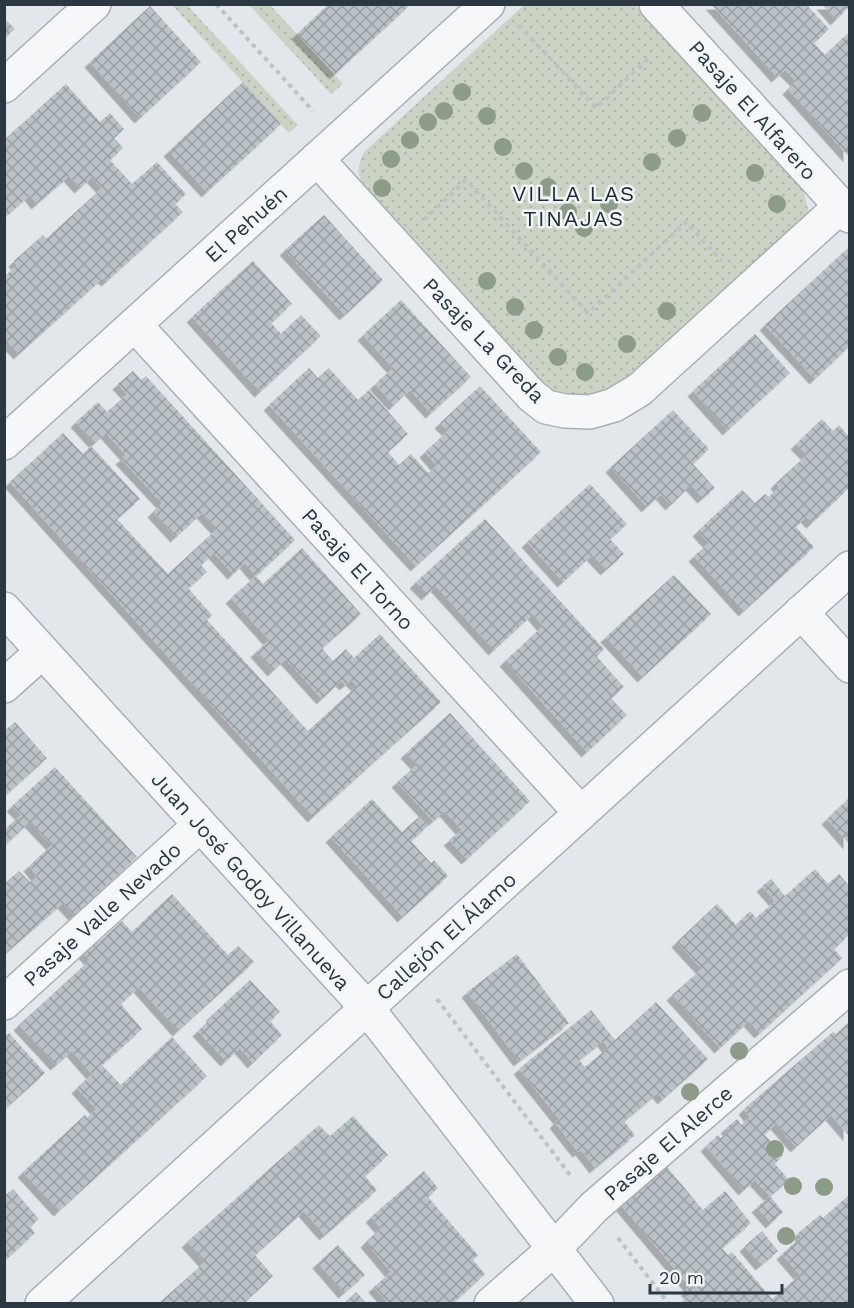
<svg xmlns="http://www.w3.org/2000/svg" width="854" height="1308" font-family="'Work Sans',sans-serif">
	<defs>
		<pattern id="green-dots" width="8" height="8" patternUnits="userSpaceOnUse" patternTransform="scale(1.5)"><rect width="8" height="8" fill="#cbd4c4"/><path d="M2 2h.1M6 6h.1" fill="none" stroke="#aeb7aa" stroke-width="1.8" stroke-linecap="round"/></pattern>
		<pattern id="building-cross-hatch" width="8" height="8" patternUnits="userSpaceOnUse" patternTransform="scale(1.5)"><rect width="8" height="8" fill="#bac2c7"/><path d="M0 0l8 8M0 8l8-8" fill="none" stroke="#979fa3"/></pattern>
		<filter id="shadow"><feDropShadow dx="-5.5" dy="5.5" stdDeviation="0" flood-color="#0004"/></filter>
	</defs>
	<rect width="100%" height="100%" fill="#e3e7eb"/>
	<g fill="url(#green-dots)">
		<polygon points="172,5 187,5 298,125 289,133"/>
		<polygon points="249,5 270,5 343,84 331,94"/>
		<path d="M524,5H635L802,187L809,212L796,235L633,383L583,403L543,389L364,191C358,174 356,169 364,152Z"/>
	</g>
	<g fill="url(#building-cross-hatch)" fill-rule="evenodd" filter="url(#shadow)">
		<polygon points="329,4 411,4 335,74 297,34"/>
		<polygon points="711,4 806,4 829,29 814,43 825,55 848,33 849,34 849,157 788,89 796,81 785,70 777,77"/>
		<polygon points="822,4 849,4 849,7 836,20"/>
		<polygon points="150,6 201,62 140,118 90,62"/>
		<polygon points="4,18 15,29 4,38"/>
		<polygon points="243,82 281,124 207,192 169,151"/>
		<polygon points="66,84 100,122 110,113 124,129 114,138 123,148 110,160 132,184 157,162 186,194 175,204 183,212 107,281 103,278 19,354 4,338 4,277 17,265 14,261 43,235 46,239 102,188 92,177 80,188 69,176 37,204 30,195 4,218 4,140"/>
		<polygon points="324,215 383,280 345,315 285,250"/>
		<polygon points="849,247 849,347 815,379 765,325"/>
		<polygon points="253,261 292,304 271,323 281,334 301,315 321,336 260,392 192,317"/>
		<polygon points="401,300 471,377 431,413 410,390 394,405 375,384 393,368 363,335"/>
		<polygon points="755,334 790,373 728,430 693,391"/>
		<polygon points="309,368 318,378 329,368 358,400 369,390 408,434 388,452 399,465 411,454 428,473 437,466 425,452 448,431 440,423 480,386 541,452 416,566 269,405"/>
		<path d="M133,371L141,380L146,376L295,540L256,576L263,584L302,548L361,614L322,648L333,661L346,649L354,658L380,634L441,702L313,817L10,482L63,433L83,454L91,446L140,499L117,519L168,574L217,529L202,513L176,537L153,512L162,503L121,459L126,455L106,433L95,443L76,422L98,402L107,412L127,394L118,384ZM214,553L233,574L245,563L256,576L231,598L269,640L256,652L273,671L286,659L322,699L341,681L345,685L351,680L357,686L308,731L207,620L212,615L188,588L207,572L201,565Z"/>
		<polygon points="673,410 709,449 693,464 715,488 703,498 691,485 671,505 661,494 647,507 611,467"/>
		<polygon points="822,419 833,431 839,425 849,437 849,488 812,523 806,517 796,527 814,547 744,611 694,556 709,543 698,531 742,490 755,503 765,494 769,497 779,487 776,483 807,455 796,444"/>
		<polygon points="590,484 627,524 610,539 624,554 606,570 592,555 563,582 527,542"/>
		<polygon points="485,519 604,649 597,657 624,687 611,698 627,715 587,752 505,661 543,626 533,614 494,650 436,586 427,595 415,583"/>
		<polygon points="674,575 711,614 643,677 606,637"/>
		<polygon points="450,713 530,801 467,859 449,840 462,830 445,811 433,821 397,782 417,765 406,753"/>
		<polygon points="15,722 47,758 7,794 4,792 4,731"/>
		<polygon points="55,767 137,857 74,915 63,903 4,955 4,884 19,871 30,882 37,876 29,866 52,845 30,822 4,846 4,830 21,815 12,806"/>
		<polygon points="849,798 849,844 827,819"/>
		<polygon points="372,799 402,832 420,816 429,825 411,841 431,863 434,860 448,876 403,917 331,837"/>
		<polygon points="815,869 828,884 839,874 849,886 849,935 834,949 842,958 760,1033 749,1021 720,1048 672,995 702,969 677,942 717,904 736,925 750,911 756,918 775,901 762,886 771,879 785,896"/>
		<polygon points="172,894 228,955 238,946 254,962 178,1031 139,987 121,1004 142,1029 102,1065 121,1085 172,1037 207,1076 59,1211 23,1172 85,1115 87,1118 96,1109 77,1088 92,1074 72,1051 56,1065 19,1025 90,960 84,953 96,941 98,943 122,921 132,932"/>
		<polygon points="517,954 569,1023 519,1061 467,992"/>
		<polygon points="250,980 280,1012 270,1021 282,1035 253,1063 240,1048 226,1061 198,1031 213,1017 211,1016"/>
		<path d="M656,1002L708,1059L663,1099L658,1093L624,1121L635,1135L595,1168L581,1150L578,1152L555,1123L559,1119L519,1069L591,1010L615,1040ZM603,1041L608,1048L585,1067L579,1060Z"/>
		<polygon points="849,1022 849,1136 831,1115 796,1147 776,1124 764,1134 783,1155 775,1164 789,1180 770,1196 783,1212 771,1223 757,1207 770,1196 755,1180 744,1190 706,1146 718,1135 721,1138 729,1131 726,1128 737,1119 741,1125 750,1117 744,1109 833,1032 836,1034"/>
		<polygon points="9,1033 45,1073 4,1110 4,1037"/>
		<polygon points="353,1116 388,1155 365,1176 377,1190 325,1235 304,1211 255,1255 273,1276 243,1304 158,1304 205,1262 187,1242 319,1125 330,1136"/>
		<polygon points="662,1161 703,1210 725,1191 751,1223 722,1248 728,1255 732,1252 772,1299 800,1275 782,1254 801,1237 798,1233 820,1215 823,1218 849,1195 849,1304 680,1304 690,1294 686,1290 690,1287 616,1199"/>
		<polygon points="424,1171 438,1188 428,1197 478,1255 473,1260 485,1274 452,1304 389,1304 374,1287 391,1272 366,1242 381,1228 371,1217"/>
		<polygon points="13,1189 39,1219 30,1227 35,1233 4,1261 4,1196"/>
		<polygon points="762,1231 778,1251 761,1265 745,1246"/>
		<polygon points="338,1245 365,1275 344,1293 318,1263"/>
		<polygon points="356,1292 367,1304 343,1304"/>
	</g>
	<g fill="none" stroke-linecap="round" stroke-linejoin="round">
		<defs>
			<g id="street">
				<polyline points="656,4 850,216"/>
				<polyline points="4,86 94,4"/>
				<polyline points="317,159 531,395 546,407 565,411 590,412 614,405 639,390 841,206"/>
				<polyline points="135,325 581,813"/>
				<polyline points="4,443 488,4"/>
				<polyline points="4,609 367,1008 597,1304"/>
				<polyline points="801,612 850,666"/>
				<polyline points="4,686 42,652"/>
				<polyline points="4,1003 200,825"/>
				<polyline points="42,1304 850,568"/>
				<polyline points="491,1304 554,1249 594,1207 850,986"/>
			</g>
		</defs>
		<use href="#street" stroke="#a8afb5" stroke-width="36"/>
		<g stroke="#bdc2c6" stroke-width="4" stroke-dasharray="4.5 4.5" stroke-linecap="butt">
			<polyline points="216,4 313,111"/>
			<polyline points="519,25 596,108 650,57"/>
			<polyline points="424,220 466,180 588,313 686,222 722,261"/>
			<polyline points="437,999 570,1175"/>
			<polyline points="618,1238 669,1304"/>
		</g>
		<use href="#street" stroke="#f6f7f9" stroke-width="33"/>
	</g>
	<g fill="#8d9b89">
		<circle cx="462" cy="92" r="9"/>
		<circle cx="444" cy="111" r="9"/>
		<circle cx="702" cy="113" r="9"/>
		<circle cx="487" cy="116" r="9"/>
		<circle cx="428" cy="122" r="9"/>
		<circle cx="677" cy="138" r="9"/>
		<circle cx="410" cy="140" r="9"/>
		<circle cx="503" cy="147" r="9"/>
		<circle cx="391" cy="159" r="9"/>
		<circle cx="652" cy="162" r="9"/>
		<circle cx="524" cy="171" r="9"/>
		<circle cx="755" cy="173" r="9"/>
		<circle cx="548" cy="187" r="9"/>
		<circle cx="382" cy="188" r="9"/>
		<circle cx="609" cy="204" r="9"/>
		<circle cx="777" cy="204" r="9"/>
		<circle cx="568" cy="212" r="9"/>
		<circle cx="584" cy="228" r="9"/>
		<circle cx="487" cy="281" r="9"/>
		<circle cx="515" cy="307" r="9"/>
		<circle cx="667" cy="311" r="9"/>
		<circle cx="534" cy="330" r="9"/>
		<circle cx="627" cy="344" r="9"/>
		<circle cx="558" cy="357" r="9"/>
		<circle cx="585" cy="372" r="9"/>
		<circle cx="739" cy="1051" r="9"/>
		<circle cx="690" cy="1092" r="9"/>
		<circle cx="775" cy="1149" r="9"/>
		<circle cx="793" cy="1186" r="9"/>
		<circle cx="824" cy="1187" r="9"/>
		<circle cx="786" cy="1236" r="9"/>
	</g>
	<g text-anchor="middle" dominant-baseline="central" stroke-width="5" stroke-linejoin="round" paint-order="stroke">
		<g font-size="21" fill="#2b3842" stroke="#f3f6f8">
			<text transform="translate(753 110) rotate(48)">Pasaje El Alfarero</text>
			<text transform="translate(246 224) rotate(-42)">El Pehuén</text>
			<text transform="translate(484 340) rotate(46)">Pasaje La Greda</text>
			<text transform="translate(358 569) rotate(48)">Pasaje El Torno</text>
			<text transform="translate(251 881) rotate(48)">Juan José Godoy Villanueva</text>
			<text transform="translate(102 914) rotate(-42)">Pasaje Valle Nevado</text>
			<text transform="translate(446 936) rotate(-42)">Callejón El Álamo</text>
			<text transform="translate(668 1143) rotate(-41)">Pasaje El Alerce</text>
		</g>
		<g font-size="22" letter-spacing="1.5" fill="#1d2933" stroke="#f3f6f8">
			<text x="574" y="193">VILLA LAS<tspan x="574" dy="25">TINAJAS</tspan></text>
		</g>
	</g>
	<rect width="854" height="1308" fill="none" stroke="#2b3842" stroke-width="12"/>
	<path d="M650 1284v9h132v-9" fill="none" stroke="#2b3842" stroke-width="3"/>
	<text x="659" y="1284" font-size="18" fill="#2b3842" stroke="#f3f6f8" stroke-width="4.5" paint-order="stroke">20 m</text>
</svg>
